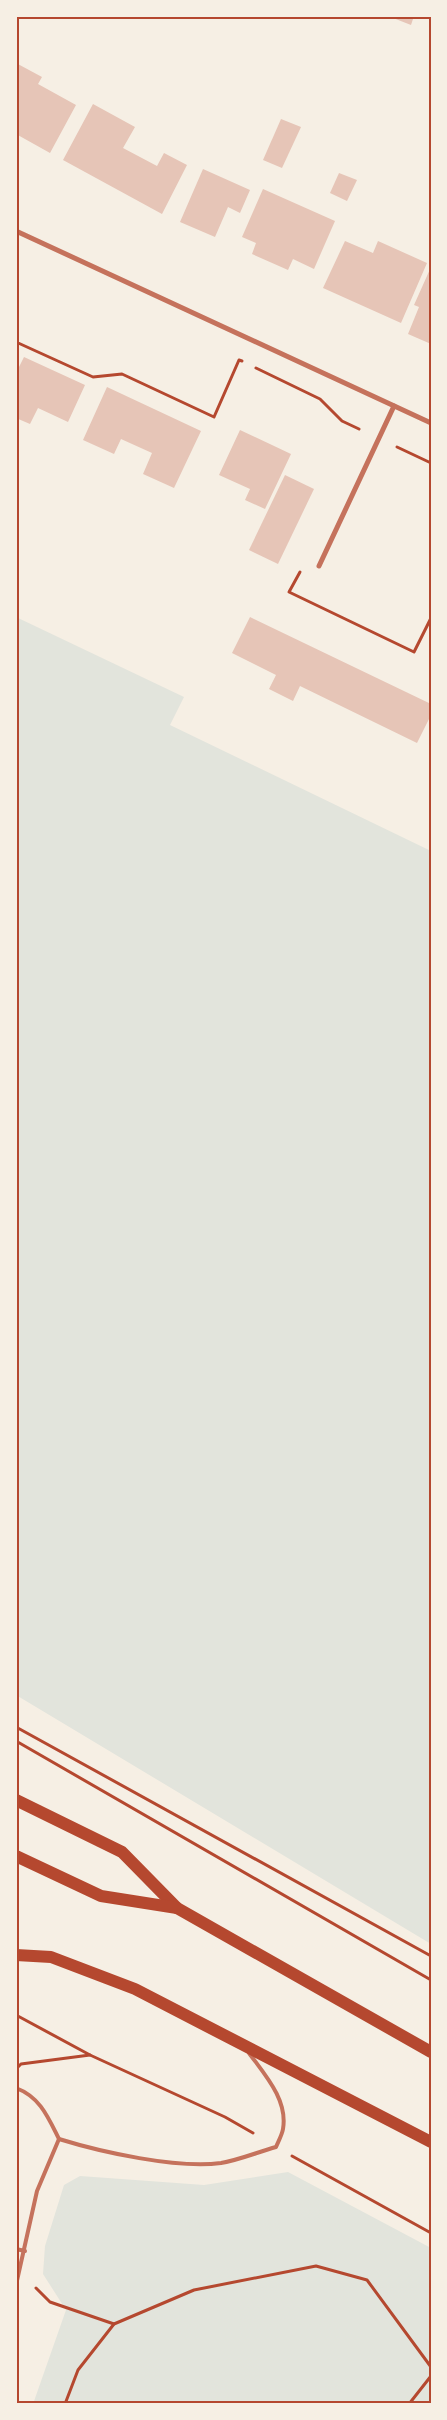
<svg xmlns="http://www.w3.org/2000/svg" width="447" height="2420" font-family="Lato,sans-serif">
	<rect width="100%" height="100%" fill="#f6efe4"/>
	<g fill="#e2e4dc">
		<polygon points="16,617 184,697 170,725 431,851 431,1944 16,1695"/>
		<polygon points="288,2172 431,2248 431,2404 33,2404 66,2310 43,2274 45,2246 64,2185 80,2176 204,2185"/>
	</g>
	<g fill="#e6c5b7">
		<polygon points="388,16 414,16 411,25"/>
		<polygon points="16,63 42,77 38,84 76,105 50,153 16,134"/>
		<polygon points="93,104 135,127 123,148 157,166 164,153 187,165 162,214 63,160"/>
		<polygon points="281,119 301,127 282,168 263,160"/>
		<polygon points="203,169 250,190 240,213 228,207 215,237 180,222"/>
		<polygon points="339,173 357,180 347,201 330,193"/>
		<polygon points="263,189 335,221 314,269 293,259 288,270 252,254 256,243 242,237"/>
		<polygon points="345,241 373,253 378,241 427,263 401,323 323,288"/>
		<polygon points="431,267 431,344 408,334 419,307 414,305"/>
		<polygon points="24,357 85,385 68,422 38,408 30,424 16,418 16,373"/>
		<polygon points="107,387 201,431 174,488 143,474 152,453 121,439 114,454 83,440"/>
		<polygon points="240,430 291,454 265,509 245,500 250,489 219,475"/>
		<polygon points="285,475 314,489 278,564 249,550"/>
		<polygon points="250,617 431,704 431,715 417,743 300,686 293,701 269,689 276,675 232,653"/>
	</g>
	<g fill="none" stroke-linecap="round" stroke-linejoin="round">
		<g stroke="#b5482f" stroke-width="3">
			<polyline points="16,342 93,377 122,374 214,417 239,360 242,361"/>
			<polyline points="256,368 320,399 342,421 359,429"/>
			<polyline points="397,447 431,463"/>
			<polyline points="300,572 289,592 414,652 431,618"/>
			<polyline points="16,1727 431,1956"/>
			<polyline points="16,1741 431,1980"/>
			<polyline points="16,2015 90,2055 225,2117 253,2133"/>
			<polyline points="18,2067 21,2064 90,2055"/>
			<polyline points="292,2156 431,2233"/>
			<polyline points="36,2288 50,2302 114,2324"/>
			<polyline points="65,2404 78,2370 114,2324 194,2290 316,2266 367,2280 431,2367"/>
			<polyline points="409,2404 431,2376"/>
		</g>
		<g stroke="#c5725c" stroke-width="4">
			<path d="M16,2088C40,2097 48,2117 59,2139C101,2152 177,2169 221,2163C239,2160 258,2152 276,2147C278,2142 282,2135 283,2129C288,2100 265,2075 249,2053"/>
			<polyline points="16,2249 25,2251"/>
			<polyline points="16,2285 37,2191 59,2139"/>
		</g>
		<g stroke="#c5725c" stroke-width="5">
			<polyline points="16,231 431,423"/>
			<polyline points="319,566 394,406"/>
		</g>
		<g stroke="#b5482f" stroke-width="12">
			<polyline points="16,1800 122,1852 177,1908 431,2052"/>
			<polyline points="16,1856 101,1896 177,1908"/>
			<polyline points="16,1955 51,1957 135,1989 431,2142"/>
		</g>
	</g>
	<rect width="447" height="2420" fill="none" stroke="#f6efe4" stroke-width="35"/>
	<rect x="18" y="18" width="412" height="2384" fill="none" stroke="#b5482f" stroke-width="2"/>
</svg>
